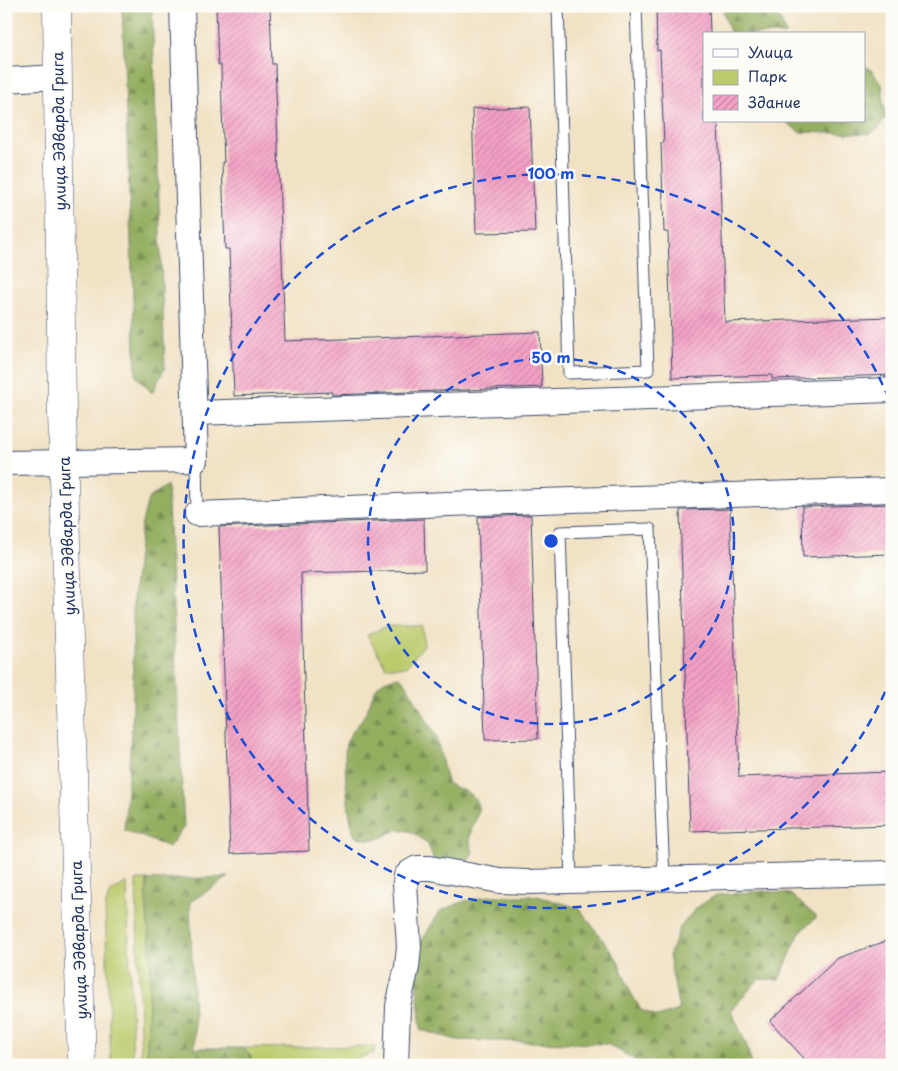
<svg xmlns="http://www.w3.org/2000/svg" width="898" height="1071" font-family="'Playpen Sans',sans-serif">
	<defs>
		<pattern id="forest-firs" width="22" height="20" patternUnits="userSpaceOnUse" patternTransform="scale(1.25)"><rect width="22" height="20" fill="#94ae60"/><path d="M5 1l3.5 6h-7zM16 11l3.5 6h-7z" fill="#788e52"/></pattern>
		<pattern id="building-hatch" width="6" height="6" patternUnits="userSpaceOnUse" patternTransform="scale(1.25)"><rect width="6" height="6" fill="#f5a1c5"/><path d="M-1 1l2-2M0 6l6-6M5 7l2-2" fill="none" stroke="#c684a3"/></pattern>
	</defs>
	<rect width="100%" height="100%" fill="#fdfcf7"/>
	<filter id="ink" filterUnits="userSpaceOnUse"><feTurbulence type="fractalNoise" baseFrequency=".02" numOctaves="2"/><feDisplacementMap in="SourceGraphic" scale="10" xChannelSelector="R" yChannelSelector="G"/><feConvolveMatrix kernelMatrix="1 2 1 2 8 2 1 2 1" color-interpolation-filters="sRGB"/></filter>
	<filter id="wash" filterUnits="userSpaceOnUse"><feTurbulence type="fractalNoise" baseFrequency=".0096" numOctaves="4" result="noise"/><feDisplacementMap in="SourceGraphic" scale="20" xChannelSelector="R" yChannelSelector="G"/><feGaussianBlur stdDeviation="1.12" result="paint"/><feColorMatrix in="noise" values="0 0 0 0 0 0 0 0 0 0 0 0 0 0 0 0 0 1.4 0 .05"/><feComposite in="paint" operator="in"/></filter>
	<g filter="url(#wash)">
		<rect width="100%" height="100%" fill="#f1e2c4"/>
		<g fill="#bbca6c" stroke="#6b7c65">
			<polygon points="387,626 422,626 424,645 406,667 386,667 367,635"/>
			<polygon points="136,880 147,880 146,900 151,956 146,1065 141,1065"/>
			<polygon points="127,882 133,1065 111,1065 105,908 109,894"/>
			<polygon points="375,1046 374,1053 360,1057 357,1065 250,1065 251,1056 243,1048"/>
		</g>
		<g fill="url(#forest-firs)" stroke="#586e5f">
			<polygon points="122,6 152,6 165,368 152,393 136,376"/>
			<polygon points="733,6 772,13 780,19 786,34 731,34 723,12 726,8"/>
			<polygon points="864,65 872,71 882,84 885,118 878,129 869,134 799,132 785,121 864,121"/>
			<polygon points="167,485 184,827 169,847 124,830 133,711 133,598 141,527 148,499"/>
			<path d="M399,677L405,682L436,736L447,782C454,789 466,789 473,797C486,811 471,823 470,837C469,842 472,848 473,852L465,867L435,869L432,854L427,843L412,832L399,829L378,839L369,840L355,836C348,821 343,760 346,744C349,733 360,724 365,714C371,704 372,690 381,683C386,679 393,678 399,677Z"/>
			<polygon points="229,877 190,902 195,1048 243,1048 251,1057 250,1065 146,1065 151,956 146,900 147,880"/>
			<polygon points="765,891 790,894 817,917 800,932 779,980 759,979 731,1010 747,1046 752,1065 635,1065 634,1059 607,1044 457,1040 421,1030 414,954 440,911 465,901 491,896 537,896 579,908 617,959 631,993 641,1010 657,1017 679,1010 669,956 679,929 695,909 716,895"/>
		</g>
		<g id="blocks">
			<g fill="url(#building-hatch)">
				<polygon points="216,6 270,6 272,64 275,64 285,341 540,332 542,387 332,395 332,392 234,396 229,249 225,249 222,162 224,162 222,109 221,65 218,65"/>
				<polygon points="656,6 709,6 710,34 704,34 704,121 718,121 725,322 892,317 892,375 772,379 772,375 672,378 668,232 664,232 661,143 664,143 660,50 657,51"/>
				<polygon points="530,107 535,232 476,233 472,109"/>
				<polygon points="892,504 892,554 803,557 802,507"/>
				<polygon points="730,509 739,777 892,772 892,825 690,831 680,510"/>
				<polygon points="531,515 538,739 485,740 478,517"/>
				<polygon points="424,519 425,570 301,573 309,851 230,854 219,527"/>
				<polygon points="892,939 892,1065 810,1065 770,1021 838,958"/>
			</g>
		</g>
	</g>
	<g filter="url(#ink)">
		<use href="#blocks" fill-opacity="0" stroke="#3b4a6d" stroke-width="1"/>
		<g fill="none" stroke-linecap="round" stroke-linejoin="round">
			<defs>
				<g id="lane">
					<polyline points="558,6 569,373 648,370 636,6"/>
					<polyline points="196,460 197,514"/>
					<polyline points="571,880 560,532 650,529 664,879"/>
				</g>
				<g id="street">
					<polyline points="6,80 57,77"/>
					<polyline points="195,413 892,390"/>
					<polyline points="6,463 196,460 182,6"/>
					<polyline points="197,514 448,504 892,490"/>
					<polyline points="396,1065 398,1006 407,967 409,947 405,883 406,876 410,872 417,868 430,868 500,881 527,882 892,873"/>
				</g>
				<polyline id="secondary" points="57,6 62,413 82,1065"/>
			</defs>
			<use href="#lane" stroke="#3b4a6d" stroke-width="13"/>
			<use href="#street" stroke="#3b4a6d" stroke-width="26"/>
			<use href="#secondary" stroke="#3b4a6d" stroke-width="29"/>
			<use href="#lane" stroke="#fff" stroke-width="11"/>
			<use href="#street" stroke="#fff" stroke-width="24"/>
			<use href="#secondary" stroke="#fff" stroke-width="28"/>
		</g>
	</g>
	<g fill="none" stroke="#1d4ed8" stroke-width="2.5" stroke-dasharray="9 6">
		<circle cx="551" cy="541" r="183"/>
		<path d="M891 678A367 367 0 1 1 891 404"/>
	</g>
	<g text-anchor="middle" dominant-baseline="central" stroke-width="5" stroke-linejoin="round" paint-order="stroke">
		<g font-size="15" fill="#1b2f5e" stroke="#fdfcf7">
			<text transform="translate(58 131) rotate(-91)">улица Эдварда Грига</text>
			<text transform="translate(66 536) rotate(-92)">улица Эдварда Грига</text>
			<text transform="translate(78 940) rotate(-92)">улица Эдварда Грига</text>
		</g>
	</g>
	<circle cx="551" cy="541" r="8" fill="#1d4ed8" stroke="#fdfcf7" stroke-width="2.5"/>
	<g font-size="15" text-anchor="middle" font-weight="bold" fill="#1d4ed8" stroke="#fdfcf7" stroke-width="5" stroke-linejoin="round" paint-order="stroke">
		<text x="551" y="179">100 m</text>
		<text x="551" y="363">50 m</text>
	</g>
	<rect width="898" height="1071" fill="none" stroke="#fdfcf7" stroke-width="25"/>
	<rect x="703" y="32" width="162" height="90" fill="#fdfcf7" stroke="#a3aaba"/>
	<rect x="713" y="49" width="25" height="8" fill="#ffffff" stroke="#a3aaba"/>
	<text x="748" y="58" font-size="15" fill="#1b2f5e">Улица</text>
	<rect x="713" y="70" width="25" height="15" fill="#bbca6c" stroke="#a3aaba"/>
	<text x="748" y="82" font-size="15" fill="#1b2f5e">Парк</text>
	<rect x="713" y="95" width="25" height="15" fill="url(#building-hatch)" stroke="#a3aaba"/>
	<text x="748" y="108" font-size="15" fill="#1b2f5e">Здание</text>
</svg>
